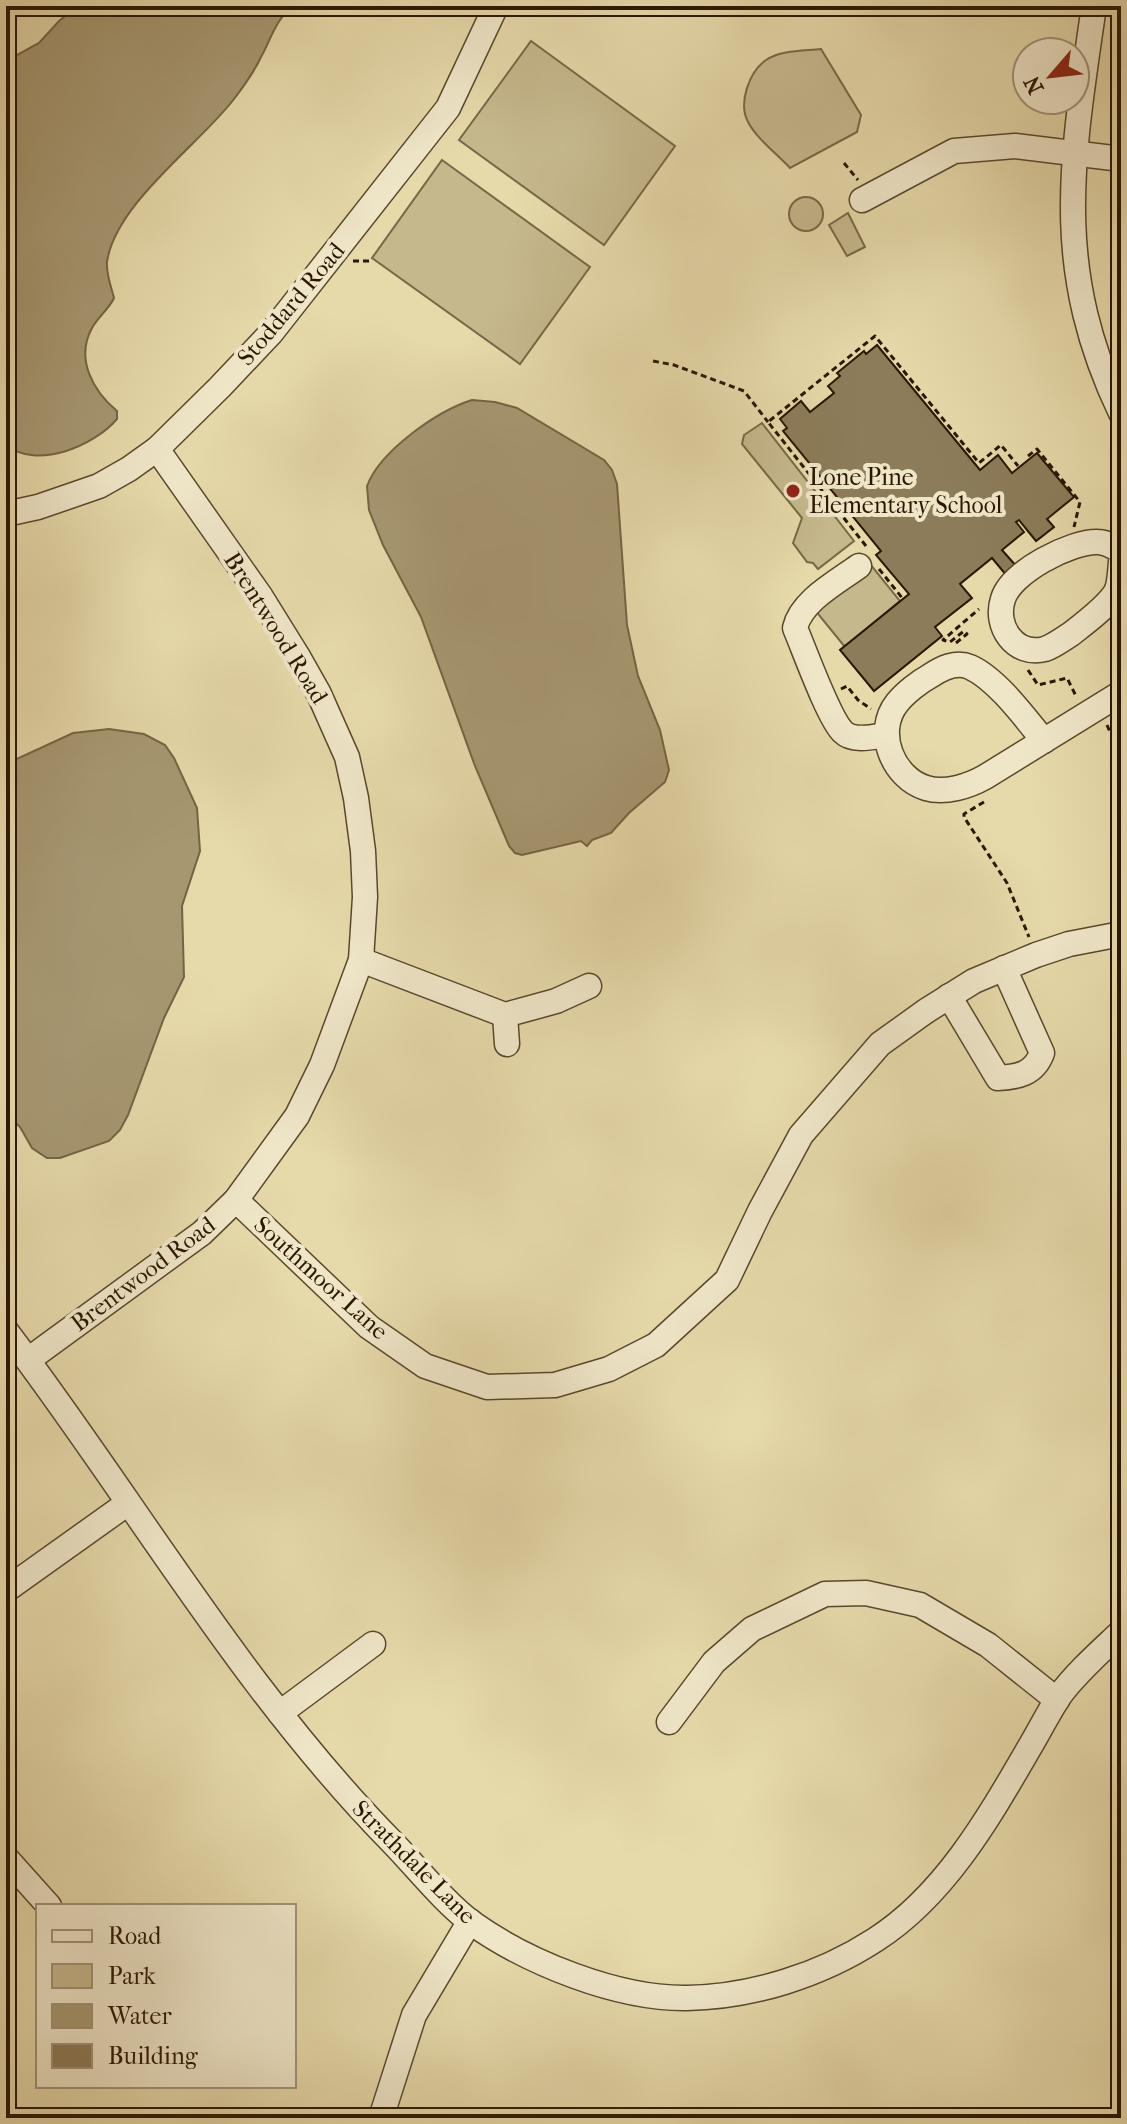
<svg xmlns="http://www.w3.org/2000/svg" width="1127" height="2124" font-family="'IM FELL French Canon',serif">
	<rect width="100%" height="100%" fill="#e6d9aa"/>
	<filter id="stains"><feTurbulence type="fractalNoise" baseFrequency=".0025" numOctaves="4"/><feColorMatrix values="0 0 0 0 .2 0 0 0 0 .09 0 0 0 0 .02 0 0 0 .5 -.17"/></filter>
	<radialGradient id="worn" r=".72"><stop offset=".6" stop-color="#630" stop-opacity="0"/><stop offset="1" stop-color="#630" stop-opacity=".3"/></radialGradient>
	<g fill="#c6b88d" stroke="#786847" stroke-width="2">
		<polygon points="531,41 675,146 604,245 459,140"/>
		<path d="M821,49L861,115L857,132L790,168C777,154 757,139 748,122C738,103 749,72 766,60C781,50 804,51 821,49Z"/>
		<polygon points="442,160 590,267 520,364 372,258"/>
		<circle cx="806" cy="214" r="17"/>
		<polygon points="848,213 865,247 847,256 829,225"/>
		<polygon points="762,423 854,541 818,569 813,563 807,562 793,543 802,518 742,444 744,435"/>
		<polygon points="870,564 900,601 845,647 814,609"/>
	</g>
	<g fill="#a69771" stroke="#756444" stroke-width="2">
		<path d="M77,6H293C276,19 271,39 261,57C254,72 244,86 234,99C200,144 115,204 107,262C106,274 111,286 114,298C109,309 98,317 92,328C75,359 93,391 117,411V419C94,446 37,470 6,445V61L39,43L59,21Z"/>
		<path d="M472,400L495,402L517,408L604,460L612,470L617,484L627,625L638,676L660,730L669,770L665,782L629,813L611,833L592,840L587,846L581,841L522,855L515,853L509,846L475,766L421,617L383,545L369,510L367,486C380,451 437,411 472,400Z"/>
		<polygon points="109,729 144,734 165,745 174,758 197,808 200,851 182,906 184,977 164,1018 128,1115 120,1130 109,1141 60,1158 47,1158 32,1148 20,1127 6,1114 6,764 73,733"/>
	</g>
	<polygon fill="#8c7c59" stroke="#2b1701" stroke-width="2" points="877,345 980,470 998,455 1012,473 1037,453 1074,497 1047,519 1054,527 1036,541 1019,520 1016,522 1024,532 1002,550 1017,567 1007,576 992,558 960,584 972,598 935,627 942,636 874,691 840,650 909,594 876,555 881,551 783,431 787,428 780,419 801,401 810,412 834,393 828,386 840,376 837,373 864,351 866,354"/>
	<g fill="none" stroke-linecap="round" stroke-linejoin="round">
		<defs>
			<g id="minor">
				<path d="M1094,6C1072,159 1051,267 1121,413"/>
				<polyline points="862,200 954,151 1015,146 1121,159"/>
				<polyline points="6,514 38,507 99,486 129,469 157,449 220,387 271,333 448,108 496,6"/>
				<path d="M1121,551C1114,547 1106,542 1098,542C1071,541 1011,572 1003,599C994,626 1015,657 1045,649C1054,646 1063,639 1071,634C1085,623 1107,607 1116,592C1120,584 1120,571 1121,562"/>
				<path d="M859,566C837,582 801,601 795,628C804,649 829,719 843,732C853,742 873,737 886,735"/>
				<path d="M1044,741C1026,719 997,679 970,667C956,661 942,668 930,676C919,682 905,693 897,703C874,732 893,778 926,788C945,794 969,786 985,777L1121,693"/>
				<polyline points="361,960 505,1015 556,1001 589,986"/>
				<path d="M949,996L998,1078C1018,1077 1034,1074 1042,1053L1004,968"/>
				<polyline points="505,1015 507,1044"/>
				<polyline points="236,1200 369,1327 425,1366 487,1387 555,1385 609,1369 656,1345 727,1280 760,1211 801,1135 880,1044 926,1011 974,981 1036,955 1069,944 1121,934"/>
				<path d="M6,1331C135,1501 243,1691 394,1844C417,1868 446,1904 472,1923C528,1963 618,1999 687,1998C752,1997 821,1975 875,1940C944,1896 988,1819 1028,1750C1039,1732 1048,1713 1060,1695C1077,1672 1100,1652 1121,1632"/>
				<polyline points="28,1360 202,1233 236,1200 297,1116 322,1065 361,960 365,897 363,851 356,798 347,757 319,694 297,655 261,597 157,449"/>
				<polyline points="6,1590 128,1503"/>
				<polyline points="280,1713 373,1644"/>
				<polyline points="669,1722 714,1662 752,1629 825,1594 866,1593 920,1605 988,1645 1057,1700"/>
				<polyline points="6,1858 49,1906"/>
				<polyline points="381,2118 414,2015 470,1921"/>
			</g>
		</defs>
		<use href="#minor" stroke="#5a482b" stroke-width="27"/>
		<g stroke="#2b1701" stroke-width="3" stroke-dasharray="6 4" stroke-linecap="butt">
			<polyline points="844,163 858,180"/>
			<polyline points="353,261 370,261"/>
			<polyline points="653,361 674,365 744,391 768,422"/>
			<polyline points="1028,456 1037,449 1080,502 1074,527"/>
			<polyline points="866,546 768,422 875,336 979,463 1001,445 1018,466"/>
			<polyline points="879,569 903,599"/>
			<polyline points="956,643 967,634 964,631 950,642 943,640 979,609"/>
			<polyline points="1028,670 1038,685 1067,678 1076,696"/>
			<polyline points="841,689 847,686 858,700 871,709"/>
			<polyline points="1107,725 1110,732 1121,726"/>
			<polyline points="984,802 964,814 964,817 1007,883 1029,937"/>
		</g>
		<use href="#minor" stroke="#efe6c8" stroke-width="24"/>
	</g>
	<circle fill="#8f2418" stroke="#efe6c8" stroke-width="3" cx="793" cy="491" r="8"/>
	<g text-anchor="middle" dominant-baseline="central" stroke-width="8" stroke-linejoin="round" paint-order="stroke">
		<g font-size="24" fill="#2b1701" stroke="#efe6c8">
			<text transform="translate(291 304) rotate(-50)">Stoddard Road</text>
			<text transform="translate(276 628) rotate(58)">Brentwood Road</text>
			<text transform="translate(143 1274) rotate(-37)">Brentwood Road</text>
			<text transform="translate(321 1278) rotate(42)">Southmoor Lane</text>
			<text transform="translate(414 1862) rotate(45)">Strathdale Lane</text>
		</g>
		<g font-size="24" fill="#2b1701" stroke="#efe6c8" text-anchor="start">
			<text x="809" y="477">Lone Pine<tspan x="809" dy="28">Elementary School</tspan></text>
		</g>
	</g>
	<rect width="1127" height="2124" fill="none" stroke="#e6d9aa" stroke-width="32"/>
	<rect x="8" y="8" width="1111" height="2108" fill="none" stroke="#2b1701" stroke-width="4"/>
	<rect x="16" y="16" width="1095" height="2092" fill="none" stroke="#2b1701" stroke-width="2"/>
	<rect x="36" y="1904" width="260" height="184" fill="#efe6c8" stroke="#a19378" stroke-width="2"/>
	<rect x="52" y="1930" width="40" height="12" fill="#efe6c8" stroke="#a19378" stroke-width="2"/>
	<text x="108" y="1944" font-size="24" fill="#2b1701">Road</text>
	<rect x="52" y="1964" width="40" height="24" fill="#c6b88d" stroke="#a19378" stroke-width="2"/>
	<text x="108" y="1984" font-size="24" fill="#2b1701">Park</text>
	<rect x="52" y="2004" width="40" height="24" fill="#a69771" stroke="#a19378" stroke-width="2"/>
	<text x="108" y="2024" font-size="24" fill="#2b1701">Water</text>
	<rect x="52" y="2044" width="40" height="24" fill="#8c7c59" stroke="#a19378" stroke-width="2"/>
	<text x="108" y="2064" font-size="24" fill="#2b1701">Building</text>
	<g transform="translate(1051 76) rotate(242)"><circle r="38" fill="#efe6c8" stroke="#a19378" stroke-width="2"/>
	<path d="M0-6L14 30L0 20L-14 30Z" fill="#8f2418"/>
	<text y="-12" font-size="22" font-weight="bold" text-anchor="middle" fill="#2b1701">N</text>
	</g>
	<rect width="100%" height="100%" filter="url(#stains)"/>
	<rect width="100%" height="100%" fill="url(#worn)"/>
</svg>
